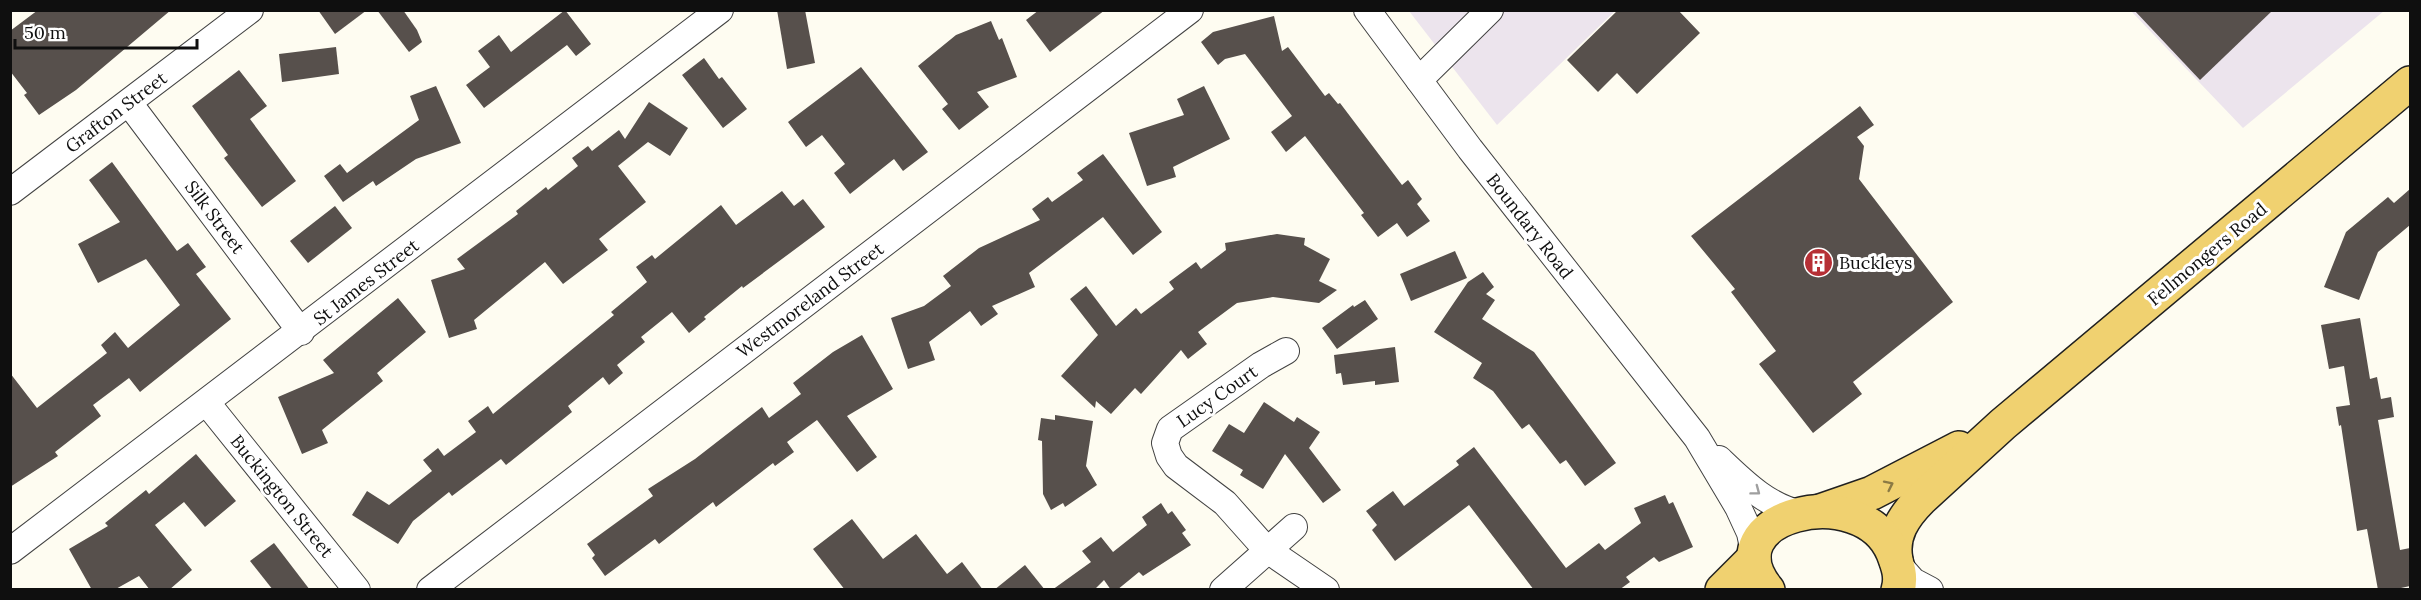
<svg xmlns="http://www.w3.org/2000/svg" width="2421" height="600" font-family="Lora,serif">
	<rect width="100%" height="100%" fill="#fefcf1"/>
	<g fill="#ece4ed">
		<polygon points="1409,11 1615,11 1497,125"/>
		<polygon points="2131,11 2384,11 2243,128"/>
	</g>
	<g fill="#57504c">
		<polygon points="38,10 171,10 76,90 39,115 24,95 27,93 10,71 10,31"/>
		<polygon points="318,10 367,10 335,34"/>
		<polygon points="377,10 403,10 417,30 422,42 409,52"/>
		<polygon points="565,10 591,44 576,56 567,45 484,108 466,85 490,67 478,51 499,35 511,52"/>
		<polygon points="777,10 805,10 815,63 787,69"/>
		<polygon points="1039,10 1105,10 1050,52 1026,20"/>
		<polygon points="1618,10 1678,10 1700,33 1637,94 1617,73 1598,92 1567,60"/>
		<polygon points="2134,10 2273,10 2200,80"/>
		<polygon points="1274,16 1282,51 1288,47 1325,96 1329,93 1338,104 1340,103 1402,185 1408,180 1422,199 1417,204 1430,221 1407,237 1397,223 1378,237 1361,215 1364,213 1305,136 1286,152 1271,132 1292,116 1245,54 1225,59 1218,65 1201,42 1213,32"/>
		<polygon points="991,21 999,40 1002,38 1017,77 977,92 989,107 959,130 942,109 948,104 918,66 956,35"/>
		<polygon points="336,47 339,74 282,82 279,54"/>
		<polygon points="704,58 719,79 722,77 747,109 723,128 682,75"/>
		<polygon points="861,67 928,152 903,171 894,159 850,194 834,173 845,164 822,135 806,147 788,122"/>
		<polygon points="239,70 267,106 250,119 296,181 262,207 224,158 228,155 192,106"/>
		<polygon points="436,86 461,143 416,159 376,186 373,181 343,202 324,176 340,164 347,173 419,120 410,96"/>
		<polygon points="1204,86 1230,139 1173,167 1176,177 1147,186 1129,133 1184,115 1177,99"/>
		<polygon points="649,102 688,128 670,156 648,142 618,166 646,202 599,239 608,250 563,284 545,262 474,320 477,329 449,338 431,280 465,269 457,259 518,214 516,211 546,187 548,190 578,166 572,158 588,146 592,151 619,130 625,139"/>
		<polygon points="1860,106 1874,125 1857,137 1864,146 1859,179 1953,302 1853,382 1862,394 1813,433 1759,364 1776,351 1731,292 1735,289 1691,236"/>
		<polygon points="1103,154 1162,232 1133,255 1103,217 1029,273 1035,287 992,306 998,314 981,326 970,311 929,342 935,360 908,369 891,318 924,306 951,286 943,276 979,248 1040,220 1032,209 1048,197 1052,202 1083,180 1077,173"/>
		<polygon points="112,162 177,251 188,243 206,267 196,274 231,319 140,392 129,378 93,405 101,416 55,452 58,456 10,487 10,373 37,408 107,353 101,345 115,332 128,348 180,305 146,259 98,283 78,244 120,222 89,180"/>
		<polygon points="2410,189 2410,225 2378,252 2359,300 2324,287 2346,232 2388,197 2394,203"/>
		<polygon points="782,191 794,206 803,199 825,227 743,288 742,286 704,317 706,319 689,333 672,312 641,337 645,342 617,365 623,373 609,385 603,377 568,406 572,412 506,465 501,459 452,496 449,492 413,521 398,544 352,515 367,491 389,505 432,471 423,460 438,448 444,456 476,432 468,421 488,406 493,414 614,315 611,312 647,282 636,267 652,255 655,259 721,205 736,225"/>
		<polygon points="335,206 352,228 308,263 290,241"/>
		<polygon points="1277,234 1305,238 1304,245 1330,259 1319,281 1337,290 1319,303 1273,297 1237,303 1198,332 1207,344 1188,359 1181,350 1141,394 1135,388 1111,414 1096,401 1095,408 1061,376 1098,335 1070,299 1086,286 1116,326 1136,308 1141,314 1174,289 1169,282 1196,262 1201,269 1226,250 1225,243"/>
		<polygon points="1455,251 1467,278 1411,301 1400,274"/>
		<polygon points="1483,272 1494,287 1486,294 1495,300 1482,319 1534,352 1616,463 1585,486 1566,460 1560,464 1529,424 1522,429 1493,391 1473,378 1482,363 1434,332 1468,282"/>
		<polygon points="398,298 426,332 377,373 383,381 322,430 328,443 302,454 278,397 334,373 323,360"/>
		<polygon points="1365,300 1378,319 1337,349 1322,328 1353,305 1354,307"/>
		<polygon points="2360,318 2370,379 2377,377 2381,399 2391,397 2394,417 2378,420 2400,550 2410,548 2410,586 2392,590 2378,590 2367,529 2357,531 2341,425 2339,426 2336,407 2350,405 2344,366 2329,369 2321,325"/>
		<polygon points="862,335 893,389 847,416 877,457 857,472 817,420 787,442 794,452 775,466 773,463 716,507 713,502 659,544 655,539 605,576 592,558 595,555 587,544 653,496 648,489 695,459 762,407 769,418 801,394 793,383 833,352"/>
		<polygon points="1395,347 1399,382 1375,385 1375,381 1343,385 1341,373 1336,374 1334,355"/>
		<polygon points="1264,402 1294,422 1297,417 1320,432 1309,448 1341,490 1323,503 1285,454 1263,489 1240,475 1243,470 1212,451 1229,424 1244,433"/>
		<polygon points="1055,415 1093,421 1086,466 1097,485 1065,507 1063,503 1051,510 1043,494 1042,441 1038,440 1041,418 1055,420"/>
		<polygon points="1474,447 1566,568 1599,543 1605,550 1641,523 1634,508 1665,495 1669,504 1673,502 1693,547 1659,562 1654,557 1626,577 1630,582 1619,590 1534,590 1469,505 1395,561 1372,530 1377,525 1366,511 1393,491 1404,506 1459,465 1456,461"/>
		<polygon points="196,454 236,501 205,527 184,502 155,525 192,570 169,590 150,590 139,576 114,590 92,590 69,549 108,526 105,523 120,511 146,490 149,494"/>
		<polygon points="1161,503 1168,514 1172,511 1186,530 1182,533 1191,545 1143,576 1139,572 1117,590 1111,590 1104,580 1094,590 1052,590 1091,562 1082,551 1101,537 1113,552 1147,525 1142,517"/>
		<polygon points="852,519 883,559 916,534 947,574 962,562 983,590 845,590 813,549"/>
		<polygon points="274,543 310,590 273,590 250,561"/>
		<polygon points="1025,565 1045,590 994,590"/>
	</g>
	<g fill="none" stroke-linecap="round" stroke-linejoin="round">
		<defs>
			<g id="minor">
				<polyline points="1367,10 1470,149 1697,438 1738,507 1750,533 1754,553"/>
				<polyline points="1419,80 1490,10"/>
				<polyline points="129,103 301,332"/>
				<polyline points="10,192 250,10"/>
				<polyline points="1286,351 1261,365 1170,429 1165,443 1169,456 1176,466 1225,503 1266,549 1326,590"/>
				<polyline points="207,403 357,590"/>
				<path d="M1719,459C1743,482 1769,508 1803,514"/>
				<polyline points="10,551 720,10"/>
				<polyline points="1898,564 1913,581 1930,590"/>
				<polyline points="430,590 1190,10"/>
				<polyline points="1223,590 1294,527"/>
			</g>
			<g id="major">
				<polyline points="1820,511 1872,493 1959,448"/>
				<path d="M1896,560C1891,535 1904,516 1921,499L2003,424L2410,83"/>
				<polyline points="1722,590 1754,558"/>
				<path d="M1768,590C1707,516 1862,477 1893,553C1898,566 1902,577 1898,590"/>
			</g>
		</defs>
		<use href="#minor" stroke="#424242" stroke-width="28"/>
		<use href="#major" stroke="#202020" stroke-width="36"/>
		<use href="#minor" stroke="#fff" stroke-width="26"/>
		<use href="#major" stroke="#f0d170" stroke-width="33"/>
	</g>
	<defs><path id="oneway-chevron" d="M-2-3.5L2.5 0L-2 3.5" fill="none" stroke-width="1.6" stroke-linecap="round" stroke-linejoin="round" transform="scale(1.5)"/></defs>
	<use stroke="#8b7a44" href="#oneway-chevron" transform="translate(1889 485) rotate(-26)"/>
	<use stroke="#9f9f9f" href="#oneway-chevron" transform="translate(1756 491) rotate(37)"/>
	<defs>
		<symbol id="building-disc" viewBox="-11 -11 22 22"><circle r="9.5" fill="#b62f35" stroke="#fff"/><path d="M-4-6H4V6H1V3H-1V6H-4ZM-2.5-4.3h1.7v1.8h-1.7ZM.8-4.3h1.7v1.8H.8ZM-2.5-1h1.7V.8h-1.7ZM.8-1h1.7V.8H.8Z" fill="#fff"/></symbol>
	</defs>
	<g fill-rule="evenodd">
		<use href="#building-disc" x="1802" y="246" width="33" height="33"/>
	</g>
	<g text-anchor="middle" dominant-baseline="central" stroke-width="6" stroke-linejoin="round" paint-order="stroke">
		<g font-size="18" fill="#0f0f0f" stroke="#fff">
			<text transform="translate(116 112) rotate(-37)">Grafton Street</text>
			<text transform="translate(215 217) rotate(53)">Silk Street</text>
			<text transform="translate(1530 226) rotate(52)">Boundary Road</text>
			<text transform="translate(2207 254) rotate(-40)">Fellmongers Road</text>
			<text transform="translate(366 282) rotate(-38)">St James Street</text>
			<text transform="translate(810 300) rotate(-37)">Westmoreland Street</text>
			<text transform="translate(1217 396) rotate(-35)">Lucy Court</text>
			<text transform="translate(282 496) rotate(51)">Buckington Street</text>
		</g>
		<g font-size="18" fill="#0f0f0f" stroke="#fff" text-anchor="start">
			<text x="1839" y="262">Buckleys</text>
		</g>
	</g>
	<rect width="2421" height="600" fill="none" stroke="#0f0f0f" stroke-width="24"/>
	<path d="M15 39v9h182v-9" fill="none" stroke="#0f0f0f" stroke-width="3"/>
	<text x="24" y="39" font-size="18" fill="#0f0f0f" stroke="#ffffff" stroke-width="4.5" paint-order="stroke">50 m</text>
</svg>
